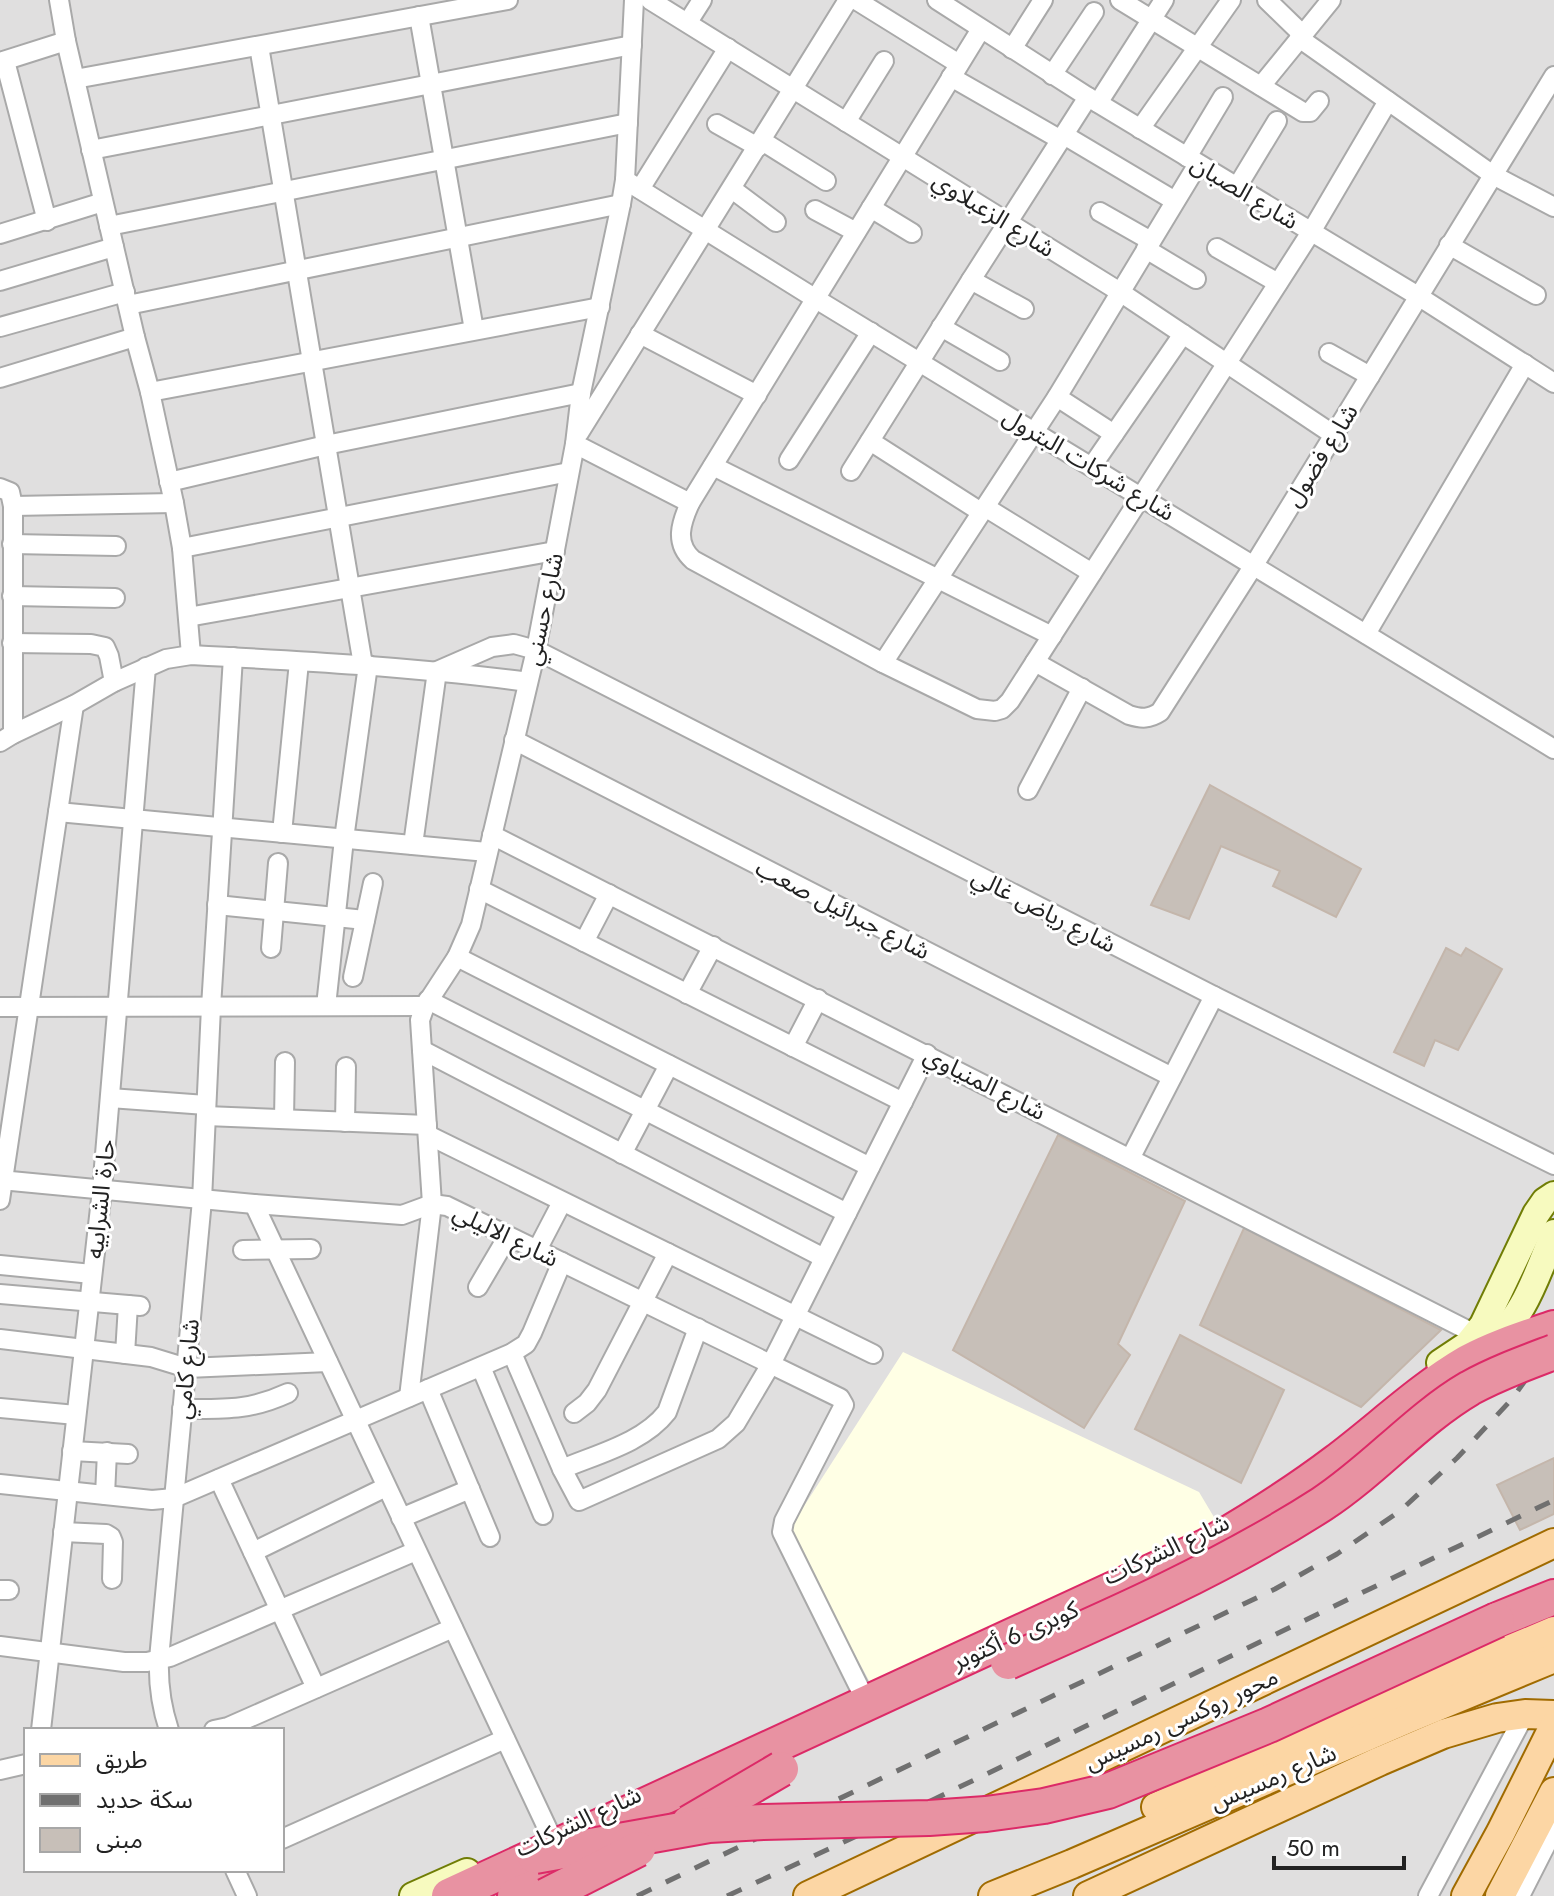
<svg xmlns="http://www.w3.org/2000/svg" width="1554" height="1896" font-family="Jost,'Noto Sans Arabic',sans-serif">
	<rect width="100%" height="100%" fill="#f2efe9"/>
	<path fill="#e0dfdf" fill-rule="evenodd" d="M0,0H1554V1896H0ZM26,1730H282V1870H26Z"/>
	<polygon fill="#ffffe5" points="903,1352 1199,1492 1227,1539 880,1701 788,1531"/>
	<g fill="#c7bfb8" stroke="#c4b6ab" stroke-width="2">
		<polygon points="1210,785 1361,869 1336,917 1273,886 1280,871 1221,846 1189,919 1151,905"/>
		<polygon points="1446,948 1461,956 1466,948 1502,969 1458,1050 1435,1040 1424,1066 1394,1052"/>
		<polygon points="1058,1135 1185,1201 1118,1344 1130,1355 1084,1428 953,1350"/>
		<polygon points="1244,1228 1441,1330 1361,1407 1200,1325"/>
		<polygon points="1180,1335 1284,1390 1241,1483 1135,1429"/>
		<polygon points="1554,1458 1554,1514 1520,1530 1497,1485"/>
	</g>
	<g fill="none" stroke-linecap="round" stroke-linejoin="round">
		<defs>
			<g id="street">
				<polyline points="59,0 66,41 135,337 150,392 174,503 182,548 191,655"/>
				<polyline points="650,0 1120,292 1334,435"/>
				<polyline points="856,0 959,64"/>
				<polyline points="937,0 1088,97 1418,296 1554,383"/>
				<polyline points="1120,0 1303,112 1310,112 1319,101"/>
				<polyline points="1267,0 1302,34"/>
				<polyline points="419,16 474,330"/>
				<polyline points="688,22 702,0"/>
				<polyline points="1299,38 1493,175 1554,207"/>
				<polyline points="259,46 363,665"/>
				<polyline points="1012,49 1043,0"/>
				<polyline points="5,61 47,221"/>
				<polyline points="0,62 66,41"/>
				<polyline points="1052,75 1094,12"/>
				<polyline points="951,77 1061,140"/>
				<polyline points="75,79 508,0"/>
				<polyline points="1261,86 1331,0"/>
				<polyline points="1098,103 1164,0"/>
				<polyline points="846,122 884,61"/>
				<polyline points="717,124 758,147"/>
				<polyline points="1140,129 1231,0"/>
				<polyline points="1064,135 1175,201"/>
				<polyline points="762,141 826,181"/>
				<polyline points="91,150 632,45"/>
				<polyline points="1187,157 1223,97"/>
				<polyline points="625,180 816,299 1554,749"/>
				<polyline points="1237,187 1277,121"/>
				<polyline points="640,189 728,48"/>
				<polyline points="732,189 776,222"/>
				<polyline points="871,208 912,233"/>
				<polyline points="815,210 856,232"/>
				<polyline points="1100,212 1151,241"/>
				<polyline points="109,226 628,123"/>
				<polyline points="0,234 103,202"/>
				<polyline points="1449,245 1536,295"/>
				<polyline points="1217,248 1278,283"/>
				<polyline points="1146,249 1196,279"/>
				<polyline points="971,280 1024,309"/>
				<polyline points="0,281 114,247"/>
				<polyline points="128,305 621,204"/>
				<polyline points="0,327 125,292"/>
				<polyline points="941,327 1000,361"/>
				<polyline points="640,334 757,395"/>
				<polyline points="1329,353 1370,376"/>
				<polyline points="0,378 135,337"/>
				<polyline points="150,392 600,307"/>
				<polyline points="1057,397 1114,434"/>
				<polyline points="579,433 848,0"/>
				<polyline points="870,441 981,512"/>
				<polyline points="575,444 690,503 981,29"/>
				<polyline points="789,460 871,332"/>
				<polyline points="713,466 1052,636"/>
				<polyline points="1092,466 1183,334"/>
				<polyline points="851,471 971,280 1088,97"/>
				<polyline points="169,482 326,445 581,393"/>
				<polyline points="0,488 10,492 13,506 13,734"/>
				<path d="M690,503C681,523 674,543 693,560L883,663L977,709L995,711L1002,709L1010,701L1035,662L1311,232L1388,101"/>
				<polyline points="13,506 174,503"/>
				<polyline points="985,507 1092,573"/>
				<polyline points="12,544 116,546"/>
				<polyline points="182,548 569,472"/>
				<polyline points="12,596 115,598"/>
				<polyline points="188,617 555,551"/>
				<polyline points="1366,634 1525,364"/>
				<polyline points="12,643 91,644 105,647 109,656 114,682"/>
				<path d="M1035,662L1129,715C1142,719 1149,719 1160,712L1254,565L1554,76"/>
				<polyline points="883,663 1057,397 1198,164"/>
				<polyline points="514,740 1172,1077"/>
				<path d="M0,742L13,734L74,705L114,682L166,659L191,655C304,661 416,667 528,682"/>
				<polyline points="1028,790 1082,688"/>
				<polyline points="58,812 487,852"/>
				<polyline points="282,833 299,662"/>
				<polyline points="492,835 1477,1335"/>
				<polyline points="413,845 437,671 492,647 514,644 536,650 1214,996 1554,1165"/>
				<polyline points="479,889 903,1102"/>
				<polyline points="217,905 365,920"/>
				<polyline points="584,942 609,894"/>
				<polyline points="271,948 278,863"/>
				<polyline points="457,957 870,1167"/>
				<polyline points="353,977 373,883"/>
				<polyline points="687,994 713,946"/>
				<polyline points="428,1000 847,1213"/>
				<polyline points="326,1006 344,839 368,665"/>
				<polyline points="0,1007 425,1006"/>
				<polyline points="793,1047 818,999"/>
				<polyline points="422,1050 824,1258"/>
				<polyline points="110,1098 206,1105"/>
				<polyline points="206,1116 427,1125"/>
				<polyline points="284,1119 285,1062"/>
				<polyline points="345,1122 346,1067"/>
				<polyline points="428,1135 873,1354"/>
				<polyline points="622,1154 669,1065"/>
				<polyline points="1131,1157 1214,996"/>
				<polyline points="0,1180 254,1204 402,1215 432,1204 447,1206 840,1398 844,1405 784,1521 782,1532 860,1689"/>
				<polyline points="0,1200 74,705"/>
				<polyline points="254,1204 550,1834"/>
				<polyline points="243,1250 311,1249"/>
				<polyline points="537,1250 562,1202"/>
				<polyline points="0,1265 92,1274"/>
				<polyline points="478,1287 508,1236"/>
				<polyline points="0,1294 140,1306"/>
				<polyline points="0,1339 151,1357 187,1368 328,1362"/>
				<polyline points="512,1353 562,1469 579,1501 718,1439 736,1423 771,1364 927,1054"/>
				<polyline points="125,1354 128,1305"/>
				<polyline points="481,1367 543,1515"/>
				<polyline points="428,1389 490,1537"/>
				<polyline points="409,1397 432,1204 420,1020 425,1006 457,957 471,925 536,650 575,444 581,393 621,204 625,180 634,0"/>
				<polyline points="0,1408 76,1415"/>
				<path d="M182,1409C224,1409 249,1411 288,1393"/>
				<polyline points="574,1413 587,1403 597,1390 668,1253"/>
				<polyline points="72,1451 128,1454"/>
				<path d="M562,1469C597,1454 643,1443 667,1412L698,1328"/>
				<polyline points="219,1479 316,1688"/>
				<polyline points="0,1484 152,1500 174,1498 512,1353 526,1344 532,1333 562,1262"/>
				<polyline points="105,1495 107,1452"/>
				<polyline points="401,1518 470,1489"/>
				<polyline points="63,1532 106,1534 111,1537 113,1542 112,1579"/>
				<polyline points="253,1552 386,1487"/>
				<polyline points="0,1590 9,1590"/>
				<polyline points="0,1646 124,1662 147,1662 170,1657 416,1551"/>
				<polyline points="41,1730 102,1190 146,667"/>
				<path d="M169,1730C161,1706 158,1685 159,1659L202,1200L211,1007L233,657"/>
				<polyline points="214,1730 228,1727 453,1628"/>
				<polyline points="0,1770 26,1764"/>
				<polyline points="282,1839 505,1739"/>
				<polyline points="235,1870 247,1896"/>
				<polyline points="1428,1896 1525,1714"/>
				<polyline points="1520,1896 1554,1829"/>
			</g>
			<g id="secondary">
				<path d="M1483,1348C1523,1324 1537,1274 1554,1233"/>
				<polyline points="1440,1363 1467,1345 1483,1325 1536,1214 1545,1201 1554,1195"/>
				<polyline points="413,1896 467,1872"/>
			</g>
			<g id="primary">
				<polyline points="1156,1807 1387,1701 1554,1631"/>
				<polyline points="808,1896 1554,1543"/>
				<polyline points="993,1896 1072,1864 1407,1719 1554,1658"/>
				<polyline points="1088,1896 1380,1761 1443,1734 1497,1718 1525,1714 1554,1715"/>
				<polyline points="1466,1896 1501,1832 1554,1726"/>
				<polyline points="1500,1896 1554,1792"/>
			</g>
			<g id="highway">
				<polyline points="1497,1620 1554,1597"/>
				<path d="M449,1896L1207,1546C1252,1520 1295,1493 1336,1462C1380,1429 1420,1390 1468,1362C1496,1347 1525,1338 1554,1328"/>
				<polyline points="515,1896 572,1870"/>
			</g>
		</defs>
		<use href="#street" stroke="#a9a9a9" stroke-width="22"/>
		<use href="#secondary" stroke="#707d05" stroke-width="30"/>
		<use href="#primary" stroke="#a06b00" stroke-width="32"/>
		<use href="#highway" stroke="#dc2a67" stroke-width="38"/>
		<use href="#street" stroke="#fff" stroke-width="18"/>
		<use href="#secondary" stroke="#f7fabf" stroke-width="26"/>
		<use href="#primary" stroke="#fcd6a4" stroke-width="28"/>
		<use href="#highway" stroke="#e892a2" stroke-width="34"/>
		<g stroke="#707070" stroke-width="5" stroke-dasharray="16 16" stroke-linecap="butt">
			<polyline points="637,1896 1275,1589 1337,1554 1400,1511 1457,1458 1512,1399 1554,1340"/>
			<polyline points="727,1896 885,1823 1554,1500"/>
		</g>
		<defs>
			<g id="highway-bridge">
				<path d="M1008,1662C1115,1615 1224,1567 1322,1504C1374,1470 1417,1419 1470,1388C1497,1373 1525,1363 1554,1352"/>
				<polyline points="689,1823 781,1769"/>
				<polyline points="535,1856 709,1825 763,1822 929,1818 986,1814 1044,1806 1108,1791 1269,1725 1497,1620"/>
				<polyline points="546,1896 638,1849"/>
			</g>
		</defs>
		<use href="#highway-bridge" stroke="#dc2a67" stroke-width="38" stroke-linecap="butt"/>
		<use href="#highway-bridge" stroke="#e892a2" stroke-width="34"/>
	</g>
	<g text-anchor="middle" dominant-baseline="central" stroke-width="6" stroke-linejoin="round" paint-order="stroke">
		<g font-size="24" fill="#222" stroke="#fff">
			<text transform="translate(1245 192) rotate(31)">شارع الصبان</text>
			<text transform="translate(994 214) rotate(32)">شارع الزعبلاوي</text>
			<text transform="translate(1321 455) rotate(-58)">شارع فضول</text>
			<text transform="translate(1089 464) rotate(31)">شارع شركات البترول</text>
			<text transform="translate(543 609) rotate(-78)">شارع حسني</text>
			<text transform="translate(843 909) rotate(27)">شارع جبرائيل صعب</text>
			<text transform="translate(1044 910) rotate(27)">شارع رياض غالي</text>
			<text transform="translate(985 1083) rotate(27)">شارع المنياوي</text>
			<text transform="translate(100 1199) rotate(-84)">حارة الشرابيه</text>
			<text transform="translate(506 1235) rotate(26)">شارع الاليلي</text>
			<text transform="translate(186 1369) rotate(-85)">شارع كامي</text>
			<text transform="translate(1166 1549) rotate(-25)">شارع الشركات</text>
			<text transform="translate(1015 1635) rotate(-24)">كوبرى 6 أكتوبر</text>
			<text transform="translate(1181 1719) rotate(-25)">محور روكسى رمسيس</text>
			<text transform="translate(1273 1777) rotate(-23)">شارع رمسيس</text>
			<text transform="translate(578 1821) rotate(-25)">شارع الشركات</text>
		</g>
	</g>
	<rect x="24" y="1728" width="260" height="144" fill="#ffffff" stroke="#a7a7a7" stroke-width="2"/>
	<rect x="40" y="1754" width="40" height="12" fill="#fcd6a4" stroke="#a7a7a7" stroke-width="2"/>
	<text x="96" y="1768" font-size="24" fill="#222222">طريق</text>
	<rect x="40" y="1794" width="40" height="12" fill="#707070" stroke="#a7a7a7" stroke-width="2"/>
	<text x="96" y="1808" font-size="24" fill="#222222">سكة حديد</text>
	<rect x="40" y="1828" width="40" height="24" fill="#c7bfb8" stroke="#a7a7a7" stroke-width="2"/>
	<text x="96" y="1848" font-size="24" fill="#222222">مبنى</text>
	<path d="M1274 1856v12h130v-12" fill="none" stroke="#222222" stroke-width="4"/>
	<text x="1286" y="1856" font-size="24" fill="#222222" stroke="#ffffff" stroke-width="6" paint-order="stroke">50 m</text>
</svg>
